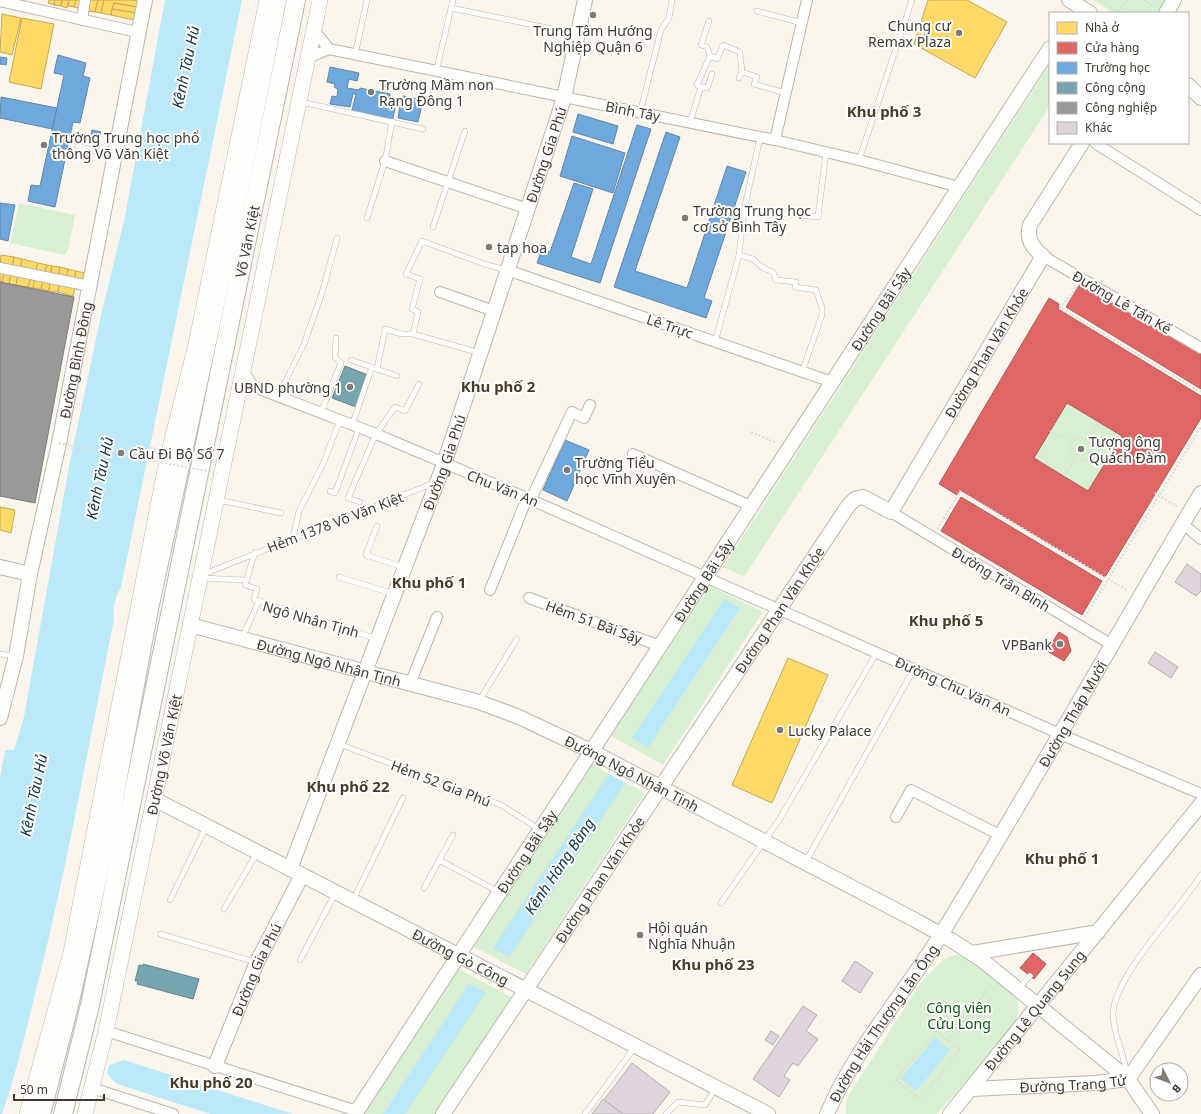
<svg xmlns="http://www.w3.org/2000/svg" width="1201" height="1114" font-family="'Noto Sans',sans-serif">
	<rect width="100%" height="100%" fill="#faf6ee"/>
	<g fill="#d8f0d1">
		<polygon points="1093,0 1167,0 1158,13 1113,13"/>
		<polygon points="1050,64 1050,106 744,577 723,567"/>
		<polygon points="19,203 75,215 68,250 65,255 10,243"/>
		<polygon points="1067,403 1122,436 1088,491 1034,458"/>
		<polygon points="710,586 763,612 663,765 610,735"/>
		<polygon points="591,764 645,793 526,974 470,945"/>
		<path d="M957,955L973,959L1016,997C1021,1009 1017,1019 1011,1030L937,1114H846V1103L848,1096L922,981L940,963L948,957Z"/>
		<polygon points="455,967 511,997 435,1114 358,1114"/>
	</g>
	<g fill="#bce9f9">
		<path d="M165,0H242L121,587C116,595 112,609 114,619C90,737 69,857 40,974C28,1021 18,1068 2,1114H0V777L5,750H14L24,717L70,461L102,311L124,221Z"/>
		<polygon points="724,599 740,608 648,748 632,738"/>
		<polygon points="609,774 625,783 509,957 493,948"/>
		<polygon points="469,984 486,992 405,1114 383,1114"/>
		<polygon points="935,1037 950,1050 916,1091 901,1079"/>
		<polygon points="124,1060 293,1114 210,1114 117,1084 107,1074 109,1065"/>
	</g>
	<g fill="#ffd966" stroke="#c5aa56">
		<polygon points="49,0 55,0 54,5 48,3"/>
		<polygon points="55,0 62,0 61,6 54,5"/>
		<polygon points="62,0 69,0 67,8 61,6"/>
		<polygon points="69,0 76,0 74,7 68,6"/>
		<polygon points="76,0 83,0 81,9 74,7"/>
		<polygon points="89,0 98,0 95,12 87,11"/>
		<polygon points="98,0 104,0 101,13 95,12"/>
		<polygon points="104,0 131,0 138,1 137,7 114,3 111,15 101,13"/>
		<polygon points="928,0 967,0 1007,22 975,78 914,44"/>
		<polygon points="114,3 137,7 136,13 112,9"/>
		<polygon points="112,9 136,13 134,20 111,15"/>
		<polygon points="2,14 21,18 12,55 0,52"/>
		<polygon points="22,18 54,24 41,89 9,82"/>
		<polygon points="1,255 14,257 12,269 0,266"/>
		<polygon points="14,257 22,259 20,270 12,269"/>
		<polygon points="22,259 38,263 35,273 20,270"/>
		<polygon points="38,263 47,265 44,275 35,273"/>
		<polygon points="47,265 52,266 50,277 44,275"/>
		<polygon points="52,266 60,267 58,278 50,277"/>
		<polygon points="60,267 68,269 66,280 58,278"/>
		<polygon points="68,269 76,271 74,282 66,280"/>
		<polygon points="0,271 4,272 2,283 0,282"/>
		<polygon points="76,271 85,273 83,281 74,279"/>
		<polygon points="4,272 11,273 9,284 2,283"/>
		<polygon points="11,273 18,275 16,285 9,284"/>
		<polygon points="18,275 31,277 28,287 16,285"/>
		<polygon points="31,277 35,278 33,288 28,287"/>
		<polygon points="35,278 43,280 41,289 33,288"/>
		<polygon points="43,280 50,281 49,291 41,289"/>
		<polygon points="50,282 59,284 58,292 49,291"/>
		<polygon points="59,284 75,288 73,296 58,292"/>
		<polygon points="0,507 15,510 11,533 0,530"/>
		<polygon points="788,658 828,675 772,803 732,785"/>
	</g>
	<g fill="#e06666" stroke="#b05956" fill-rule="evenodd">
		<polygon points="1083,279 1201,351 1201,389 1066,307"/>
		<path d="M1049,298L1059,304L1058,309L1201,396V418L1105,577L960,490L957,495L939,484ZM1067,403L1122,436L1088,491L1034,458Z"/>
		<polygon points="961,497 1102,581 1082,615 941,531"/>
		<polygon points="1059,632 1067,637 1071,651 1064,661 1047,651"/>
		<polygon points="1033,953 1046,964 1034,979 1020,968"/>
	</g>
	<g fill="#6fa8dc" stroke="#6187a9">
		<polygon points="58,55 86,63 83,76 90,78 80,123 73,122 55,207 28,201 31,185 40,186 64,75 54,73"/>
		<polygon points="0,57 7,58 6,65 0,64"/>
		<polygon points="330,67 359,73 357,81 349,79 347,88 359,90 360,88 390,94 390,97 399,99 402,99 403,96 423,100 418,122 398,118 400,105 396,104 392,122 351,114 356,94 353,94 350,107 330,104 332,96 337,97 338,89 334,87 335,84 327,82"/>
		<polygon points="1,97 57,108 52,129 0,118"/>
		<polygon points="578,114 618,126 613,144 573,132"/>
		<polygon points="637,125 651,129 600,283 537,263 542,249 550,252 574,183 593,189 571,257 591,264"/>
		<polygon points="92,130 101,132 99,141 90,139"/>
		<polygon points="666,132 680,137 635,271 687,288 727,166 746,172 704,298 712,301 706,318 614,287"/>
		<polygon points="572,136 625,153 613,193 560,176"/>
		<polygon points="0,203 15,205 8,241 0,239"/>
		<polygon points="565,440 589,450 567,501 543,490"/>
	</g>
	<g fill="#76a5af" stroke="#66858a">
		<polygon points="345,366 368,375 356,407 332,398"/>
		<polygon points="143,964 199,979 193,999 137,984 138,981 135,981 139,965 143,966"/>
	</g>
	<polygon fill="#999" stroke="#7e7d7a" points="0,282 74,297 35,503 0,496"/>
	<g fill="#ded4dc" stroke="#b4b0b0">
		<polygon points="1187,564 1201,574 1201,591 1196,596 1175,582"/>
		<polygon points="1155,652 1178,667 1171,678 1148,663"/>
		<polygon points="855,961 873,973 860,993 842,981"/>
		<polygon points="803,1006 817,1015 806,1031 818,1039 798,1066 793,1063 784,1076 790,1080 779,1097 753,1079"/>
		<polygon points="771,1031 779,1036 773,1045 765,1040"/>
		<polygon points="632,1063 670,1092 653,1114 623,1114 604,1100"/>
		<polygon points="603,1099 604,1100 623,1114 592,1114"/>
	</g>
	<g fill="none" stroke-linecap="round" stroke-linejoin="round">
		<defs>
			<g id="lane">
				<polyline points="451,8 577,34"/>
				<polyline points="757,11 802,23"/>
				<polyline points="355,55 367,0"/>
				<polyline points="710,56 717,59 723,45 740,52 742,72 757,77 754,84 786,93"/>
				<polyline points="436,72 453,0"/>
				<polyline points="739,78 742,72"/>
				<polyline points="701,87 707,88 712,74"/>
				<polyline points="301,102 423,129"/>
				<polyline points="640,113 661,30 669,18 672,0"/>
				<polyline points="690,122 701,87 697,85 710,56 707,47 701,45 709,21"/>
				<polyline points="78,146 114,156"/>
				<polyline points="859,160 912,0"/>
				<polyline points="744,210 818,217 826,152"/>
				<polyline points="367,218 385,161 392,122"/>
				<polyline points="433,227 465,131"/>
				<polyline points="739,255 753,259 763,268 773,272 776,280 796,282 795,287 816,290 822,308 822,315 802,372"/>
				<polyline points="413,334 418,312 412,309 420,279 406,274 422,241 484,264 506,270"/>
				<polyline points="715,342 739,255 744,210 760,138"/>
				<polyline points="351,360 397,376"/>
				<polyline points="377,369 385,329 402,334 413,334 480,353"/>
				<polyline points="278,396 304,344 322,293 337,238"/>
				<polyline points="321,412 341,363 335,357 336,338"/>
				<polyline points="352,425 372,367"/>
				<polyline points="330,491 335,493 359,428"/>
				<polyline points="218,500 281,513"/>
				<polyline points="360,502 348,498 376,434 395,407 405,411 419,384"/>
				<polyline points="377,526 366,555 403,567"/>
				<polyline points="293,538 299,511 322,466 340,420"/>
				<polyline points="255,552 245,585 257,589 254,600 259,601"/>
				<polyline points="204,574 434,483"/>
				<polyline points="339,577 394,594"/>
				<polyline points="201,578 246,580"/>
				<polyline points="242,638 259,601 377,639"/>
				<polyline points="0,654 15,656"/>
				<polyline points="479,701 517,639"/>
				<polyline points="339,744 501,805 539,829"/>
				<polyline points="439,860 499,892"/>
				<polyline points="806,861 914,669"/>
				<polyline points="424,888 453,835"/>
				<polyline points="170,900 206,827"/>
				<polyline points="353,900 403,798"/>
				<polyline points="721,903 779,820 877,652"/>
				<polyline points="224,909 257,853"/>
				<polyline points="160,934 256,962"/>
				<polyline points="300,960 335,894"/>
				<polyline points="1018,989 1030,976"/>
				<path d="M1127,1074C1124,1055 1114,1035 1113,1015C1113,976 1180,910 1201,875"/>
				<polyline points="585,1114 635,1047"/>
				<polyline points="666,1114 678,1102 705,1105 716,1088"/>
			</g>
			<g id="street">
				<polyline points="0,1 137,32"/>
				<polyline points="82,20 85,0"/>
				<polyline points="314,30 329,49 775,140 859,160 959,187"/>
				<polyline points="308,58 329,49"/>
				<polyline points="775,140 807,0"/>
				<polyline points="1095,143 1201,210"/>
				<polyline points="385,161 528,209"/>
				<polyline points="1043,256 1201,348"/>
				<polyline points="0,268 90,286"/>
				<polyline points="507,270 832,382"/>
				<polyline points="440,292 494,311"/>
				<polyline points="244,372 254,387 376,434 527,498 1060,734 1201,794"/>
				<polyline points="633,454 751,506"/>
				<polyline points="531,499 572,412 584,418 590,405"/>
				<polyline points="891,512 1112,645"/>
				<polyline points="1183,524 1201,539"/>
				<polyline points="490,590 527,498"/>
				<polyline points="529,598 660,646"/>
				<polyline points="410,684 437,617"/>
				<polyline points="896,817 911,790 1000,835"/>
				<polyline points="106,1031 357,1111"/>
				<polyline points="92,1088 173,1114"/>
			</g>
			<g id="secondary">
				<polyline points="1069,0 1090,13"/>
				<polyline points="1166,13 1174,0"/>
				<polyline points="1188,85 1201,98"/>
				<polyline points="0,567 30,574"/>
				<path id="s1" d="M190,625L479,702L519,717L591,751L915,920L951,940L982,960L1128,1079L1152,1114"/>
				<path id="s2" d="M0,718L16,656L30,574L59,443L145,0"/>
				<path id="s3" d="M154,799L768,1114"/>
				<path id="s4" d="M290,869L444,464L564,98L585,0"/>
				<polyline points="973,953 1098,932"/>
				<path id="s5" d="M215,1066L257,962L302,875"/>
				<path id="s6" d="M972,1089L1096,1083L1128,1079L1201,975"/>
				<path id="s7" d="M357,1111L1050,48"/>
				<path id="s8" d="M443,1114L848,506L855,499L863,497L891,512L1043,256C1032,248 1026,238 1030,225L1082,143"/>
				<path id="s9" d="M827,1114C855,1048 905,993 942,933C1031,788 1114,639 1201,493"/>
				<path id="s10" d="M950,1114L1201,804"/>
			</g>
			<g id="primary">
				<polyline points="27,1114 71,952 168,455 195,349 267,0"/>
				<path id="s11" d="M85,1114L106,1031L320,0"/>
			</g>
			<g id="highway">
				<polyline points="41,1114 68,1010 107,836 149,609 226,254 277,0"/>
				<path id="s12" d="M63,1114L90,1005L296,0"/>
			</g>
		</defs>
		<use href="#lane" stroke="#bbb7b0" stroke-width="6"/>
		<use href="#street" stroke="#bbb7b0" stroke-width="12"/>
		<use href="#secondary" stroke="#bbb7b0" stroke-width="16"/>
		<use href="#primary" stroke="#bbb7b0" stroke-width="16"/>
		<use href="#highway" stroke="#bbb7b0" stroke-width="20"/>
		<g stroke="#dcdbd8" stroke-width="2" stroke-dasharray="2 2" stroke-linecap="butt">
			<polyline points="1100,0 1120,13"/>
			<polyline points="1144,0 1154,7"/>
			<polyline points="1119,12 1127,0"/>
			<polyline points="1076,288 1060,308 1201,392"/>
			<polyline points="1050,431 1071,443"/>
			<polyline points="751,432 777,443"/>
			<circle cx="1081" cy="449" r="11"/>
			<polyline points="1087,440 1098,422"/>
			<polyline points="1090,455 1105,463"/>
			<polyline points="148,460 151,448 156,449"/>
			<polyline points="1064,476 1075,458"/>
			<polyline points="1155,493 1178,507"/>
			<polyline points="937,529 960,491 1128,591"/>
			<polyline points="1085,617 1201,427"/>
			<polygon points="936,1031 960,1050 920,1100 896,1080"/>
			<polyline points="948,1041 991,985"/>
		</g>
		<use href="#lane" stroke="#fefefc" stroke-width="5"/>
		<use href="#street" stroke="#fefefc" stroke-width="10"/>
		<use href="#secondary" stroke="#fefefc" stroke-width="14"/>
		<use href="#primary" stroke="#fefefc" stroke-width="15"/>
		<use href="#highway" stroke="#fefefc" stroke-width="18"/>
		<polyline stroke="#dcdbd8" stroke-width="2" stroke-dasharray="2 2" stroke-linecap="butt" points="59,443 217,473"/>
	</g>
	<g fill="#807c74" stroke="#fff" stroke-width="1.5">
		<circle cx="593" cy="15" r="4"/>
		<circle cx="959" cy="33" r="4"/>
		<circle cx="371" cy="92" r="4"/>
		<circle cx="44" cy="145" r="4"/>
		<circle cx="685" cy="218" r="4"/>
		<circle cx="489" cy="247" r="4"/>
		<circle cx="350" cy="387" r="4"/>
		<circle cx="1081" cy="449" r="4"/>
		<circle cx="121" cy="453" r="4"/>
		<circle cx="567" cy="470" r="4"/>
		<circle cx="1060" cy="644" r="4"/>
		<circle cx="780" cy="730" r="4"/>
		<circle cx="640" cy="935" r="4"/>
	</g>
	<g text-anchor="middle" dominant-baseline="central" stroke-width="4" stroke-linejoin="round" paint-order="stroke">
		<g font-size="14" fill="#3f3b32" stroke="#fff" text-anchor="start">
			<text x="951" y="25" text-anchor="end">Chung cư<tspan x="951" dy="16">Remax Plaza</tspan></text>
			<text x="593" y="30" text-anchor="middle">Trung Tâm Hướng<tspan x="593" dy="16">Nghiệp Quận 6</tspan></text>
			<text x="379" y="84">Trường Mầm non<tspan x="379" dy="16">Rạng Đông 1</tspan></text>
			<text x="52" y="137">Trường Trung học phổ<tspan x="52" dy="16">thông Võ Văn Kiệt</tspan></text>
			<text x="693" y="210">Trường Trung học<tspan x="693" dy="16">cơ sở Bình Tây</tspan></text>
			<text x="497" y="247">tap hoa</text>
			<text x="342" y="387" text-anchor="end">UBND phường 1</text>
			<text x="1089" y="441">Tượng ông<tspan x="1089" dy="16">Quách Đàm</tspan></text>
			<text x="129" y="453">Cầu Đi Bộ Số 7</text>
			<text x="575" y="462">Trường Tiểu<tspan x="575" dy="16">học Vĩnh Xuyên</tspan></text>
			<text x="1052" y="644" text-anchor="end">VPBank</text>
			<text x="788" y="730">Lucky Palace</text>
			<text x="648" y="927">Hội quán<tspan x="648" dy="16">Nghĩa Nhuận</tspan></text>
		</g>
		<g font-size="14" fill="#3f3b32" stroke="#fff">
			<text transform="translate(633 111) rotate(11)">Bình Tây</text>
			<text stroke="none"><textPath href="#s4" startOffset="759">Đường Gia Phú</textPath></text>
			<text stroke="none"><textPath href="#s12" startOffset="892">Võ Văn Kiệt</textPath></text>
			<text transform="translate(1122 302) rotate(30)">Đường Lê Tấn Kế</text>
			<text stroke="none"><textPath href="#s7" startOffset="958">Đường Bãi Sậy</textPath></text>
			<text transform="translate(670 326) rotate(19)">Lê Trực</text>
			<text stroke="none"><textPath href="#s8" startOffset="966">Đường Phan Văn Khỏe</textPath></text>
			<text stroke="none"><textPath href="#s2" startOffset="366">Đường Bình Đông</textPath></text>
			<text stroke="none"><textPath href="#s4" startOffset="435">Đường Gia Phú</textPath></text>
			<text transform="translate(503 488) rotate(22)">Chu Văn An</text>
			<text transform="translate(335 522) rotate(-21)">Hẻm 1378 Võ Văn Kiệt</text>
			<text transform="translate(1001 579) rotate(31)">Đường Trần Bình</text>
			<text stroke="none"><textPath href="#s7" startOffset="634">Đường Bãi Sậy</textPath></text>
			<text stroke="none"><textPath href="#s8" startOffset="606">Đường Phan Văn Khỏe</textPath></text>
			<text transform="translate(311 619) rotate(16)">Ngô Nhân Tịnh</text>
			<text transform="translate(594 622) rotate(20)">Hẻm 51 Bãi Sậy</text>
			<text stroke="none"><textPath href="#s1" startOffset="144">Đường Ngô Nhân Tịnh</textPath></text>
			<text transform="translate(953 686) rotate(24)">Đường Chu Văn An</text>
			<text stroke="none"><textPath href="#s9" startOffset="470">Đường Tháp Mười</textPath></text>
			<text stroke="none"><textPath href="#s11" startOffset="368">Đường Võ Văn Kiệt</textPath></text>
			<text stroke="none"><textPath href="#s1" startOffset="468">Đường Ngô Nhân Tịnh</textPath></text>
			<text transform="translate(441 783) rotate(21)">Hẻm 52 Gia Phú</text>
			<text stroke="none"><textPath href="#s7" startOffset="310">Đường Bãi Sậy</textPath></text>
			<text stroke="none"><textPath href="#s8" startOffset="282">Đường Phan Văn Khỏe</textPath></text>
			<text stroke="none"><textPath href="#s3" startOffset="345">Đường Gò Công</textPath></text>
			<text stroke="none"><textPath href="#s5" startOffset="105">Đường Gia Phú</textPath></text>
			<text stroke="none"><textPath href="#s10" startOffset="134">Đường Lê Quang Sung</textPath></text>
			<text stroke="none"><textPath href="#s9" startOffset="107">Đường Hải Thượng Lãn Ông</textPath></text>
			<text stroke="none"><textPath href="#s6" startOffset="101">Đường Trang Tử</textPath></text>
		</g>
		<g font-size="14" fill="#095710" stroke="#fff">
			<text x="959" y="1007">Công viên<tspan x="959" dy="16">Cửu Long</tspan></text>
		</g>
		<g font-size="15" font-style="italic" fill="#0d3644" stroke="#fff">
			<text transform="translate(185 67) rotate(-78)">Kênh Tàu Hủ</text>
			<text transform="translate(99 478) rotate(-78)">Kênh Tàu Hủ</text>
			<text transform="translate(33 795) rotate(-78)">Kênh Tàu Hủ</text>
			<text transform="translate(559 866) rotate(-56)">Kênh Hàng Bàng</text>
		</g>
		<g font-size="15" font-weight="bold" fill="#453c2a" stroke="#fff">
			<text x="884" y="111">Khu phố 3</text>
			<text x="498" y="386">Khu phố 2</text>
			<text x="429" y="582">Khu phố 1</text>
			<text x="946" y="620">Khu phố 5</text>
			<text x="348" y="786">Khu phố 22</text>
			<text x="1062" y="858">Khu phố 1</text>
			<text x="713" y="964">Khu phố 23</text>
			<text x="211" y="1082">Khu phố 20</text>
		</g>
	</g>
	<rect x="1049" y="12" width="140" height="132" fill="#ffffff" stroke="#b2b1ad"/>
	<rect x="1057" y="22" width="20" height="12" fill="#ffd966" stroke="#b2b1ad"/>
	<text x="1085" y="32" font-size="12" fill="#3f3b32">Nhà ở</text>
	<rect x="1057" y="42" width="20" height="12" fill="#e06666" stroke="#b2b1ad"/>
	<text x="1085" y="52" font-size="12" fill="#3f3b32">Cửa hàng</text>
	<rect x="1057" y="62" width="20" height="12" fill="#6fa8dc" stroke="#b2b1ad"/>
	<text x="1085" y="72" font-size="12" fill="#3f3b32">Trường học</text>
	<rect x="1057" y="82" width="20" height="12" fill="#76a5af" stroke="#b2b1ad"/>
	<text x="1085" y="92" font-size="12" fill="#3f3b32">Công cộng</text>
	<rect x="1057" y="102" width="20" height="12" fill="#999999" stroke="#b2b1ad"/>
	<text x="1085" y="112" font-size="12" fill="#3f3b32">Công nghiệp</text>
	<rect x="1057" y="122" width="20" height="12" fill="#ded4dc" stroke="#b2b1ad"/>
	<text x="1085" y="132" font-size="12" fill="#3f3b32">Khác</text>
	<g transform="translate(1169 1082) rotate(132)"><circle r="19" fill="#ffffff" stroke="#b2b1ad"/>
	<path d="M0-3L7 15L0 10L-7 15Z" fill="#807c74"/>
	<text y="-6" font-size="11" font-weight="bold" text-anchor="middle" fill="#3f3b32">B</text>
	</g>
	<path d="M14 1094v6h90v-6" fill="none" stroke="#3f3b32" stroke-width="2"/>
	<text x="20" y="1094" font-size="12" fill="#3f3b32" stroke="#ffffff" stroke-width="3" paint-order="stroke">50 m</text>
</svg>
